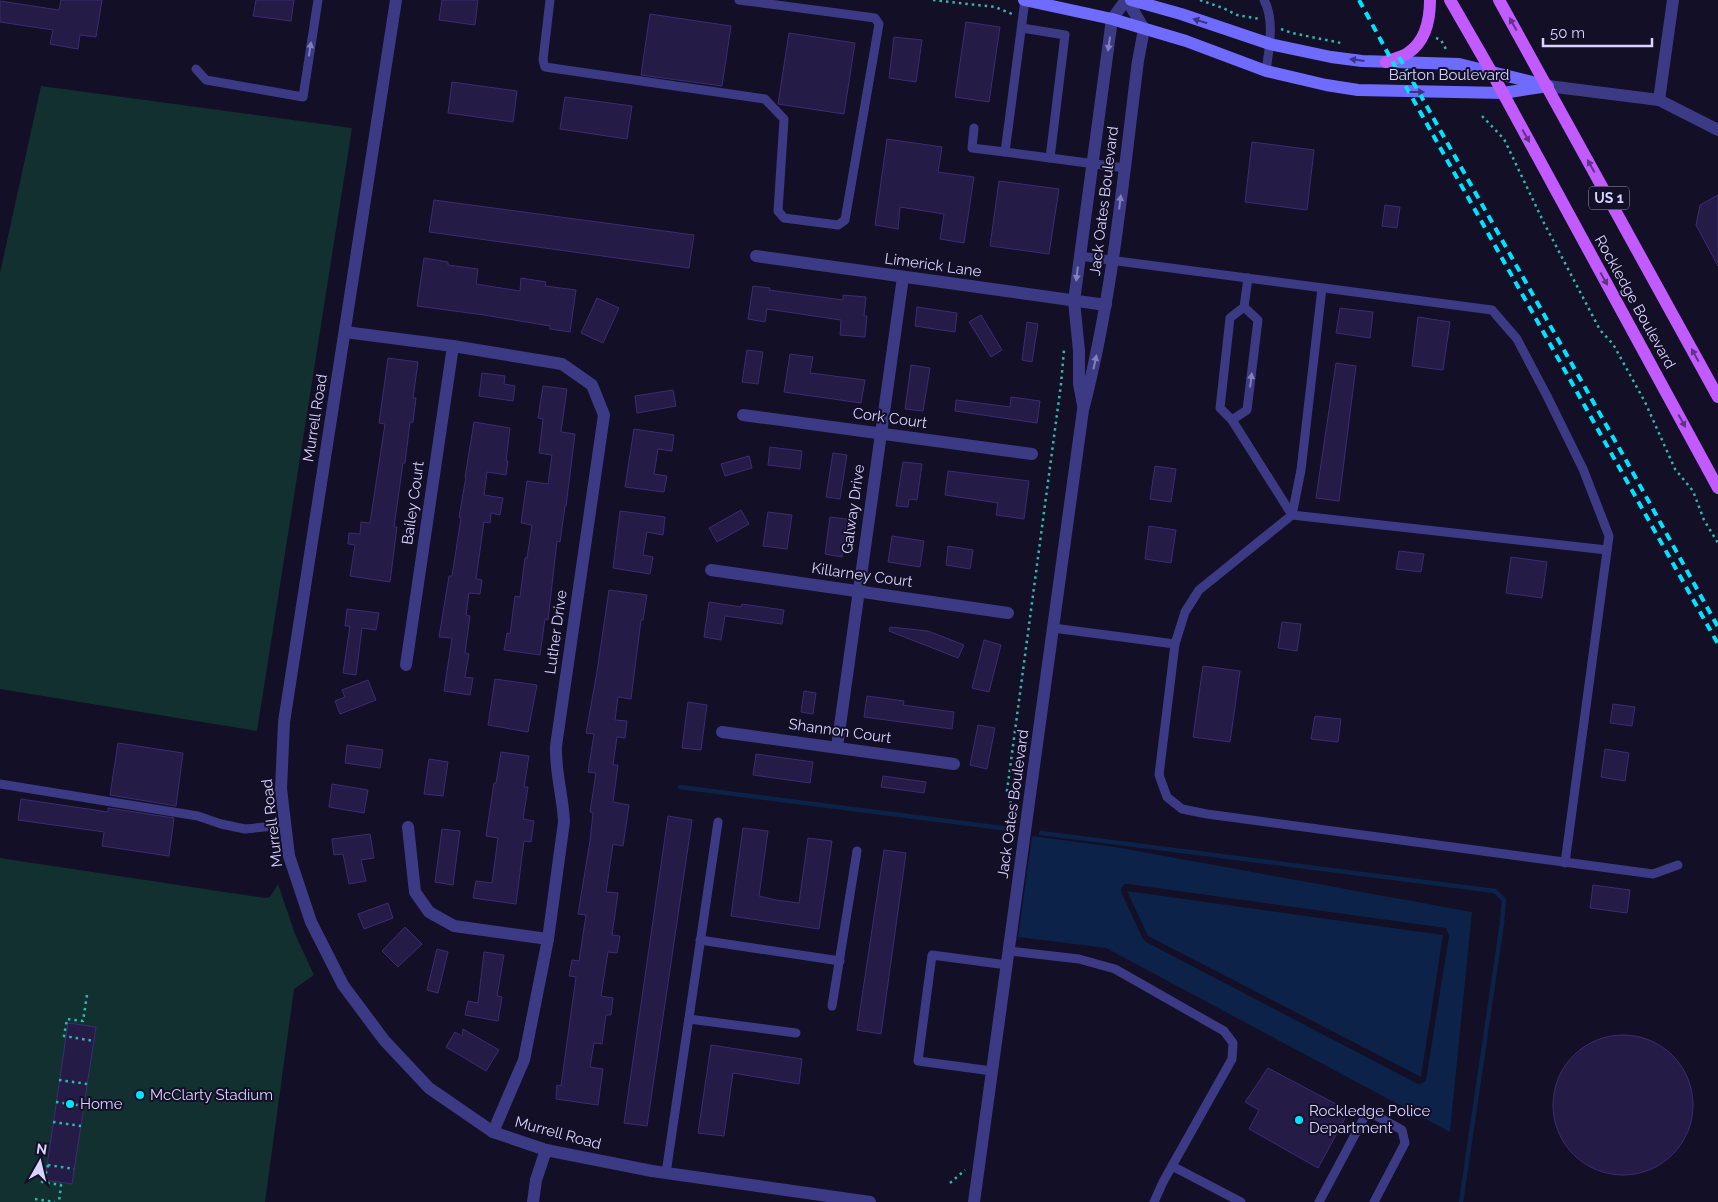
<svg xmlns="http://www.w3.org/2000/svg" width="1718" height="1202" font-family="Raleway,sans-serif">
	<rect width="100%" height="100%" fill="#130f26"/>
	<g fill="#12302f">
		<polygon points="41,86 352,128 257,731 0,689 0,273"/>
		<polygon points="0,858 265,898 270,897 278,884 295,934 314,975 294,989 265,1202 0,1202"/>
	</g>
	<g fill="#0c2248" fill-rule="evenodd">
		<path d="M1032,836L1115,847L1472,912L1450,1132L1106,948L1018,937ZM1124,884H1128L1446,928L1449,936L1426,1080L1423,1083L1418,1084L1146,942L1143,939L1122,894L1121,890Z"/>
		<polygon points="1127,891 1443,935 1421,1077 1148,936"/>
	</g>
	<g fill="none" stroke-linecap="round" stroke-linejoin="round">
		<g stroke="#0c2248" stroke-width="4.5">
			<polyline points="680,787 1010,829"/>
			<polyline points="1041,833 1495,891 1504,900 1502,923 1461,1202"/>
		</g>
	</g>
	<g fill="#241b47" stroke="#3b2d73">
		<polygon points="61,0 102,0 96,37 80,35 78,49 50,44 53,30 0,22 0,1 59,10"/>
		<polygon points="256,0 294,0 291,21 253,16"/>
		<polygon points="442,0 478,0 475,25 439,20"/>
		<polygon points="650,14 731,26 722,86 641,75"/>
		<polygon points="966,22 1000,27 989,102 955,97"/>
		<polygon points="789,33 855,43 844,114 778,104"/>
		<polygon points="894,37 922,40 916,82 889,78"/>
		<polygon points="452,82 517,91 513,122 448,113"/>
		<polygon points="565,97 632,106 627,139 560,129"/>
		<polygon points="887,139 942,147 938,172 974,177 964,243 940,239 944,214 900,207 898,229 875,225"/>
		<polygon points="1252,142 1314,150 1307,210 1245,202"/>
		<polygon points="999,181 1059,189 1049,254 990,246"/>
		<polygon points="1718,195 1718,266 1696,225 1700,205"/>
		<polygon points="434,200 694,235 689,268 429,232"/>
		<polygon points="1385,205 1400,207 1397,228 1382,226"/>
		<polygon points="424,258 448,262 448,265 478,269 476,284 520,291 521,278 546,282 545,286 576,290 570,332 550,329 550,326 484,315 417,306"/>
		<polygon points="753,286 770,288 769,290 843,300 843,295 866,297 864,316 867,316 865,337 840,335 841,320 767,309 765,322 748,319"/>
		<polygon points="597,298 619,308 603,343 581,333"/>
		<polygon points="917,307 957,313 955,332 915,326"/>
		<polygon points="1340,308 1373,312 1370,338 1336,333"/>
		<polygon points="981,315 1002,350 991,357 969,322"/>
		<polygon points="1418,317 1450,322 1443,370 1412,366"/>
		<polygon points="1027,322 1038,324 1032,362 1022,360"/>
		<polygon points="747,350 763,352 758,384 742,382"/>
		<polygon points="790,354 813,357 810,373 865,380 861,403 784,392"/>
		<polygon points="388,358 418,362 413,398 416,398 413,422 410,422 405,463 403,463 394,527 397,527 390,582 350,576 355,545 348,544 349,533 360,534 361,522 370,523 385,424 379,423"/>
		<polygon points="1336,363 1356,366 1339,501 1316,498"/>
		<polygon points="911,365 930,368 923,411 905,409"/>
		<polygon points="482,373 505,376 504,384 515,386 513,401 479,396"/>
		<polygon points="543,386 567,389 561,432 575,434 566,506 565,506 560,542 557,541 548,620 545,619 540,655 504,650 507,633 510,634 515,596 520,597 525,558 527,558 532,525 521,523 527,481 548,484 552,455 539,453 543,419 538,418"/>
		<polygon points="673,390 676,406 637,413 635,396"/>
		<polygon points="1011,397 1040,401 1037,423 955,411 956,400 1010,407"/>
		<polygon points="474,422 510,428 506,461 508,461 506,475 487,472 484,495 503,498 500,515 491,513 490,523 484,522 476,579 482,580 480,594 469,593 466,615 470,616 465,653 469,654 465,677 473,678 470,695 444,691 452,638 439,637 449,576 452,576 461,518 459,517 466,477 465,477"/>
		<polygon points="634,429 674,435 672,451 658,449 654,474 667,476 664,492 625,487"/>
		<polygon points="770,447 802,451 800,469 768,465"/>
		<polygon points="833,453 847,455 840,499 826,497"/>
		<polygon points="749,456 752,468 725,476 721,464"/>
		<polygon points="903,462 922,464 917,500 909,499 908,507 896,506"/>
		<polygon points="1155,466 1176,469 1171,502 1150,499"/>
		<polygon points="948,471 1029,481 1024,519 996,515 998,503 945,495"/>
		<polygon points="741,510 749,524 717,542 709,528"/>
		<polygon points="620,511 665,517 663,535 647,532 643,555 653,557 650,574 613,568"/>
		<polygon points="768,512 792,515 787,549 763,546"/>
		<polygon points="830,517 847,519 842,557 825,554"/>
		<polygon points="1149,526 1176,530 1171,563 1145,559"/>
		<polygon points="892,536 924,541 920,567 888,562"/>
		<polygon points="948,546 973,550 970,569 946,565"/>
		<polygon points="1399,551 1424,554 1421,572 1396,569"/>
		<polygon points="1511,557 1547,562 1542,598 1506,593"/>
		<polygon points="609,590 647,595 643,620 641,620 631,699 618,697 615,720 627,721 625,738 617,737 613,765 618,765 613,802 629,805 623,846 613,844 606,892 618,893 612,935 620,936 617,953 608,952 601,996 613,998 611,1015 606,1015 602,1044 594,1043 590,1067 603,1069 598,1105 556,1099 557,1085 561,1086 576,977 569,976 572,960 579,961 586,915 578,914 590,841 593,813 590,812 596,773 588,772 594,734 586,733 597,672"/>
		<polygon points="709,602 741,607 742,604 784,610 782,624 725,616 721,640 704,637"/>
		<polygon points="347,609 379,613 376,630 362,628 356,675 343,673 350,626 345,626"/>
		<polygon points="1282,622 1301,624 1297,651 1278,648"/>
		<polygon points="890,627 928,631 964,645 958,658 889,631"/>
		<polygon points="984,640 1001,645 989,692 972,688"/>
		<polygon points="1203,666 1240,671 1230,742 1193,737"/>
		<polygon points="495,679 537,685 528,732 488,725"/>
		<polygon points="368,680 376,700 340,714 335,701 345,697 342,690"/>
		<polygon points="804,691 816,693 813,714 801,712"/>
		<polygon points="867,696 904,701 903,705 954,712 952,729 864,717"/>
		<polygon points="688,702 707,705 701,750 682,748"/>
		<polygon points="1613,704 1635,707 1632,726 1610,723"/>
		<polygon points="1315,716 1341,719 1338,742 1311,739"/>
		<polygon points="978,725 995,728 987,769 970,765"/>
		<polygon points="118,743 183,753 176,806 110,795"/>
		<polygon points="347,745 383,750 380,768 345,763"/>
		<polygon points="1605,749 1629,753 1625,781 1601,777"/>
		<polygon points="501,752 529,756 524,787 528,787 523,819 534,821 531,842 524,841 516,904 473,898 476,881 492,883 498,838 486,836 494,783 496,783"/>
		<polygon points="756,754 813,762 810,783 753,775"/>
		<polygon points="429,759 448,762 443,796 424,794"/>
		<polygon points="883,776 926,782 924,793 881,787"/>
		<polygon points="332,784 368,790 364,813 329,807"/>
		<polygon points="21,799 108,812 108,808 174,818 169,856 102,846 104,832 18,820"/>
		<polygon points="668,816 692,820 647,1126 624,1123"/>
		<polygon points="743,828 768,831 759,896 776,900 799,903 808,838 832,841 819,929 731,916"/>
		<polygon points="442,829 460,831 453,885 435,882"/>
		<polygon points="370,834 374,858 361,860 366,881 349,884 343,854 334,855 332,839"/>
		<polygon points="884,850 906,853 881,1034 857,1030"/>
		<polygon points="1593,885 1630,890 1627,913 1590,908"/>
		<polygon points="388,903 393,918 364,929 358,914"/>
		<polygon points="405,927 422,944 398,967 382,951"/>
		<polygon points="437,949 448,952 438,993 427,990"/>
		<polygon points="484,952 504,955 497,996 502,997 498,1021 465,1015 468,1001 478,1003"/>
		<polygon points="68,1023 96,1027 72,1184 45,1180"/>
		<polygon points="463,1029 499,1050 486,1071 446,1047 455,1032 462,1036"/>
		<circle cx="1623" cy="1105" r="70"/>
		<polygon points="711,1045 802,1059 799,1084 733,1073 724,1136 698,1133"/>
		<polygon points="1268,1068 1349,1111 1318,1168 1249,1129 1259,1110 1245,1102"/>
	</g>
	<g fill="none" stroke-linecap="round" stroke-linejoin="round">
		<g stroke="#2fb8b0" stroke-width="2.5" stroke-dasharray="2.5 4" stroke-linecap="butt">
			<polyline points="933,0 995,7 1012,14"/>
			<polyline points="1200,0 1223,8 1237,15 1260,19"/>
			<polyline points="1281,29 1292,33 1341,43"/>
			<polyline points="1436,38 1441,40 1447,51"/>
			<polyline points="1482,116 1504,139 1544,223 1600,330 1613,344 1645,402 1675,469 1693,491 1704,520 1718,543"/>
			<polyline points="1013,810 1007,791 1061,384 1064,350"/>
			<polyline points="87,995 83,1021 67,1019 64,1036 94,1041"/>
			<polyline points="59,1080 87,1084"/>
			<polyline points="56,1102 84,1106"/>
			<polyline points="53,1122 81,1126"/>
			<polyline points="48,1165 46,1173 44,1172 42,1182 61,1185 59,1202"/>
			<polyline points="48,1165 74,1169"/>
			<polyline points="950,1183 965,1170"/>
			<polyline points="35,1199 55,1202"/>
		</g>
		<g stroke="#3d3a85" stroke-width="9">
			<polyline points="550,0 543,60 545,67 765,99 784,119 778,211 784,218 838,225 845,220 879,24 875,18 739,0"/>
			<path d="M1264,0C1275,20 1269,49 1266,71"/>
			<polyline points="1022,28 1065,35 1050,158 1005,152 1025,0"/>
			<polyline points="196,69 206,80 303,97 318,0"/>
			<polyline points="974,128 972,148 1005,152"/>
			<polyline points="1050,158 1125,168"/>
			<polyline points="1079,256 1492,310 1517,339 1547,396 1583,469 1609,536 1565,863"/>
			<polyline points="1248,278 1244,307 1230,318 1220,408 1232,420 1292,515 1199,590 1185,612 1175,644 1159,775 1167,797 1182,809 1207,814 1653,874 1678,865"/>
			<polyline points="1322,288 1301,470 1292,515 1607,550"/>
			<polyline points="1232,420 1247,410 1258,320 1244,307"/>
			<polyline points="1053,628 1175,644"/>
			<polyline points="0,784 198,816 221,824 245,829 285,825"/>
			<polyline points="700,940 840,961"/>
			<polyline points="1009,951 1079,959 1115,969 1224,1031 1233,1043 1232,1059 1163,1182 1154,1202"/>
			<polyline points="832,1006 857,851"/>
			<polyline points="689,1019 796,1033"/>
			<polyline points="992,1071 918,1061 932,955 1007,965"/>
			<polyline points="1172,1166 1241,1202"/>
			<polyline points="666,1173 718,822"/>
			<polyline points="1319,1202 1366,1114 1373,1114 1402,1130 1405,1143 1374,1202"/>
		</g>
		<g stroke="#3d3a85" stroke-width="12">
			<polyline points="1548,86 1659,100 1718,130"/>
			<polyline points="1659,100 1673,0"/>
			<polyline points="756,256 1106,305"/>
			<path d="M345,332L453,346L562,364L592,385L604,415L556,746C555,772 563,796 564,822L548,939L524,1060L493,1132"/>
			<polyline points="1083,405 1079,384 1079,351 1074,301 1112,19 1126,0"/>
			<polyline points="743,415 1032,454"/>
			<polyline points="711,570 1008,613"/>
			<polyline points="406,665 453,346"/>
			<polyline points="722,732 954,764"/>
			<polyline points="837,747 903,277"/>
			<polyline points="408,827 415,892 429,912 454,926 548,939"/>
			<polyline points="533,1202 536,1180 546,1150"/>
			<path d="M974,1202L1083,410C1113,295 1123,178 1138,61L1144,29L1127,0"/>
		</g>
		<polyline stroke="#3d3a85" stroke-width="12" points="396,0 284,722 281,789 289,856 311,922 343,985 384,1040 429,1088 493,1132 546,1150 652,1171 870,1202"/>
		<g stroke="#6f6bff" stroke-width="12">
			<polyline points="1024,0 1112,19 1186,41 1266,71 1326,85 1358,90 1503,93 1548,86"/>
			<polyline points="1131,0 1181,14 1270,44 1331,57 1362,61 1459,64 1540,84"/>
		</g>
		<g stroke="#c25bff" stroke-width="12">
			<polyline points="1450,0 1492,73 1718,488"/>
			<polyline points="1499,0 1718,397"/>
			<path d="M1386,62C1393,59 1402,57 1408,53C1426,41 1430,20 1430,0"/>
		</g>
		<g stroke="#00e5ff" stroke-width="4" stroke-dasharray="8 6" stroke-linecap="butt">
			<polyline points="1359,0 1409,92 1718,644"/>
			<polyline points="1399,57 1627,462 1718,627"/>
		</g>
	</g>
	<defs><path id="oneway-solid" d="M-6-.8H1V-3.2L6.5 0L1 3.2V.8H-6Z" transform="scale(1.25)"/></defs>
	<g fill="#38347d">
		<use href="#oneway-solid" transform="translate(1200 21) rotate(-162)"/>
		<use href="#oneway-solid" transform="translate(1357 60) rotate(-173)"/>
		<use href="#oneway-solid" transform="translate(1417 92)"/>
	</g>
	<g fill="#623188">
		<use href="#oneway-solid" transform="translate(1513 24) rotate(-119)"/>
		<use href="#oneway-solid" transform="translate(1526 136) rotate(61)"/>
		<use href="#oneway-solid" transform="translate(1591 166) rotate(-119)"/>
		<use href="#oneway-solid" transform="translate(1604 279) rotate(61)"/>
		<use href="#oneway-solid" transform="translate(1695 355) rotate(-119)"/>
		<use href="#oneway-solid" transform="translate(1682 421) rotate(61)"/>
	</g>
	<g fill="#837fbc">
		<use href="#oneway-solid" transform="translate(1109 44) rotate(98)"/>
		<use href="#oneway-solid" transform="translate(310 49) rotate(-81)"/>
		<use href="#oneway-solid" transform="translate(1120 202) rotate(-83)"/>
		<use href="#oneway-solid" transform="translate(1077 274) rotate(97)"/>
		<use href="#oneway-solid" transform="translate(1095 362) rotate(-78)"/>
		<use href="#oneway-solid" transform="translate(1251 380) rotate(-83)"/>
	</g>
	<g fill="#00e5ff" stroke="#130f26" stroke-width="2">
		<circle cx="140" cy="1095" r="5"/>
		<circle cx="70" cy="1104" r="5"/>
		<circle cx="1299" cy="1120" r="5"/>
	</g>
	<g text-anchor="middle" dominant-baseline="central" stroke-width="4" stroke-linejoin="round" paint-order="stroke">
		<rect fill="#130f26" stroke="#9e99be" stroke-width="1" x="1589" y="186.5" width="40" height="23" rx="4"/>
		<g font-size="14" font-weight="bold" fill="#d9d4ff">
			<text x="1609" y="198">US 1</text>
		</g>
		<g font-size="15" fill="#d9d4ff" stroke="#130f26">
			<text x="1449" y="75">Barton Boulevard</text>
			<text transform="translate(1104 201) rotate(-83)">Jack Oates Boulevard</text>
			<text transform="translate(933 265) rotate(8)">Limerick Lane</text>
			<text transform="translate(1635 302) rotate(61)">Rockledge Boulevard</text>
			<text transform="translate(315 418) rotate(-81)">Murrell Road</text>
			<text transform="translate(890 418) rotate(8)">Cork Court</text>
			<text transform="translate(413 503) rotate(-82)">Bailey Court</text>
			<text transform="translate(853 509) rotate(-82)">Galway Drive</text>
			<text transform="translate(862 575) rotate(8)">Killarney Court</text>
			<text transform="translate(556 632) rotate(-82)">Luther Drive</text>
			<text transform="translate(840 731) rotate(8)">Shannon Court</text>
			<text transform="translate(1013 804) rotate(-82)">Jack Oates Boulevard</text>
			<text transform="translate(272 823) rotate(-97)">Murrell Road</text>
			<text transform="translate(558 1133) rotate(15)">Murrell Road</text>
		</g>
		<g font-size="15" fill="#d9d4ff" stroke="#130f26" text-anchor="start">
			<text x="150" y="1095">McClarty Stadium</text>
			<text x="80" y="1104">Home</text>
			<text x="1309" y="1111">Rockledge Police<tspan x="1309" dy="17">Department</tspan></text>
		</g>
	</g>
	<g transform="translate(40 1162) rotate(8)" stroke="#130f26" stroke-width="4" paint-order="stroke">
	<path d="M0-4L9 19L0 12L-9 19Z" fill="#d9d4ff"/>
	<text y="-8" font-size="14" font-weight="bold" text-anchor="middle" fill="#d9d4ff">N</text>
	</g>
	<path d="M1543 38v8h109v-8" fill="none" stroke="#d9d4ff" stroke-width="2.5"/>
	<text x="1550" y="38" font-size="15" fill="#d9d4ff" stroke="#130f26" stroke-width="4" paint-order="stroke">50 m</text>
</svg>
